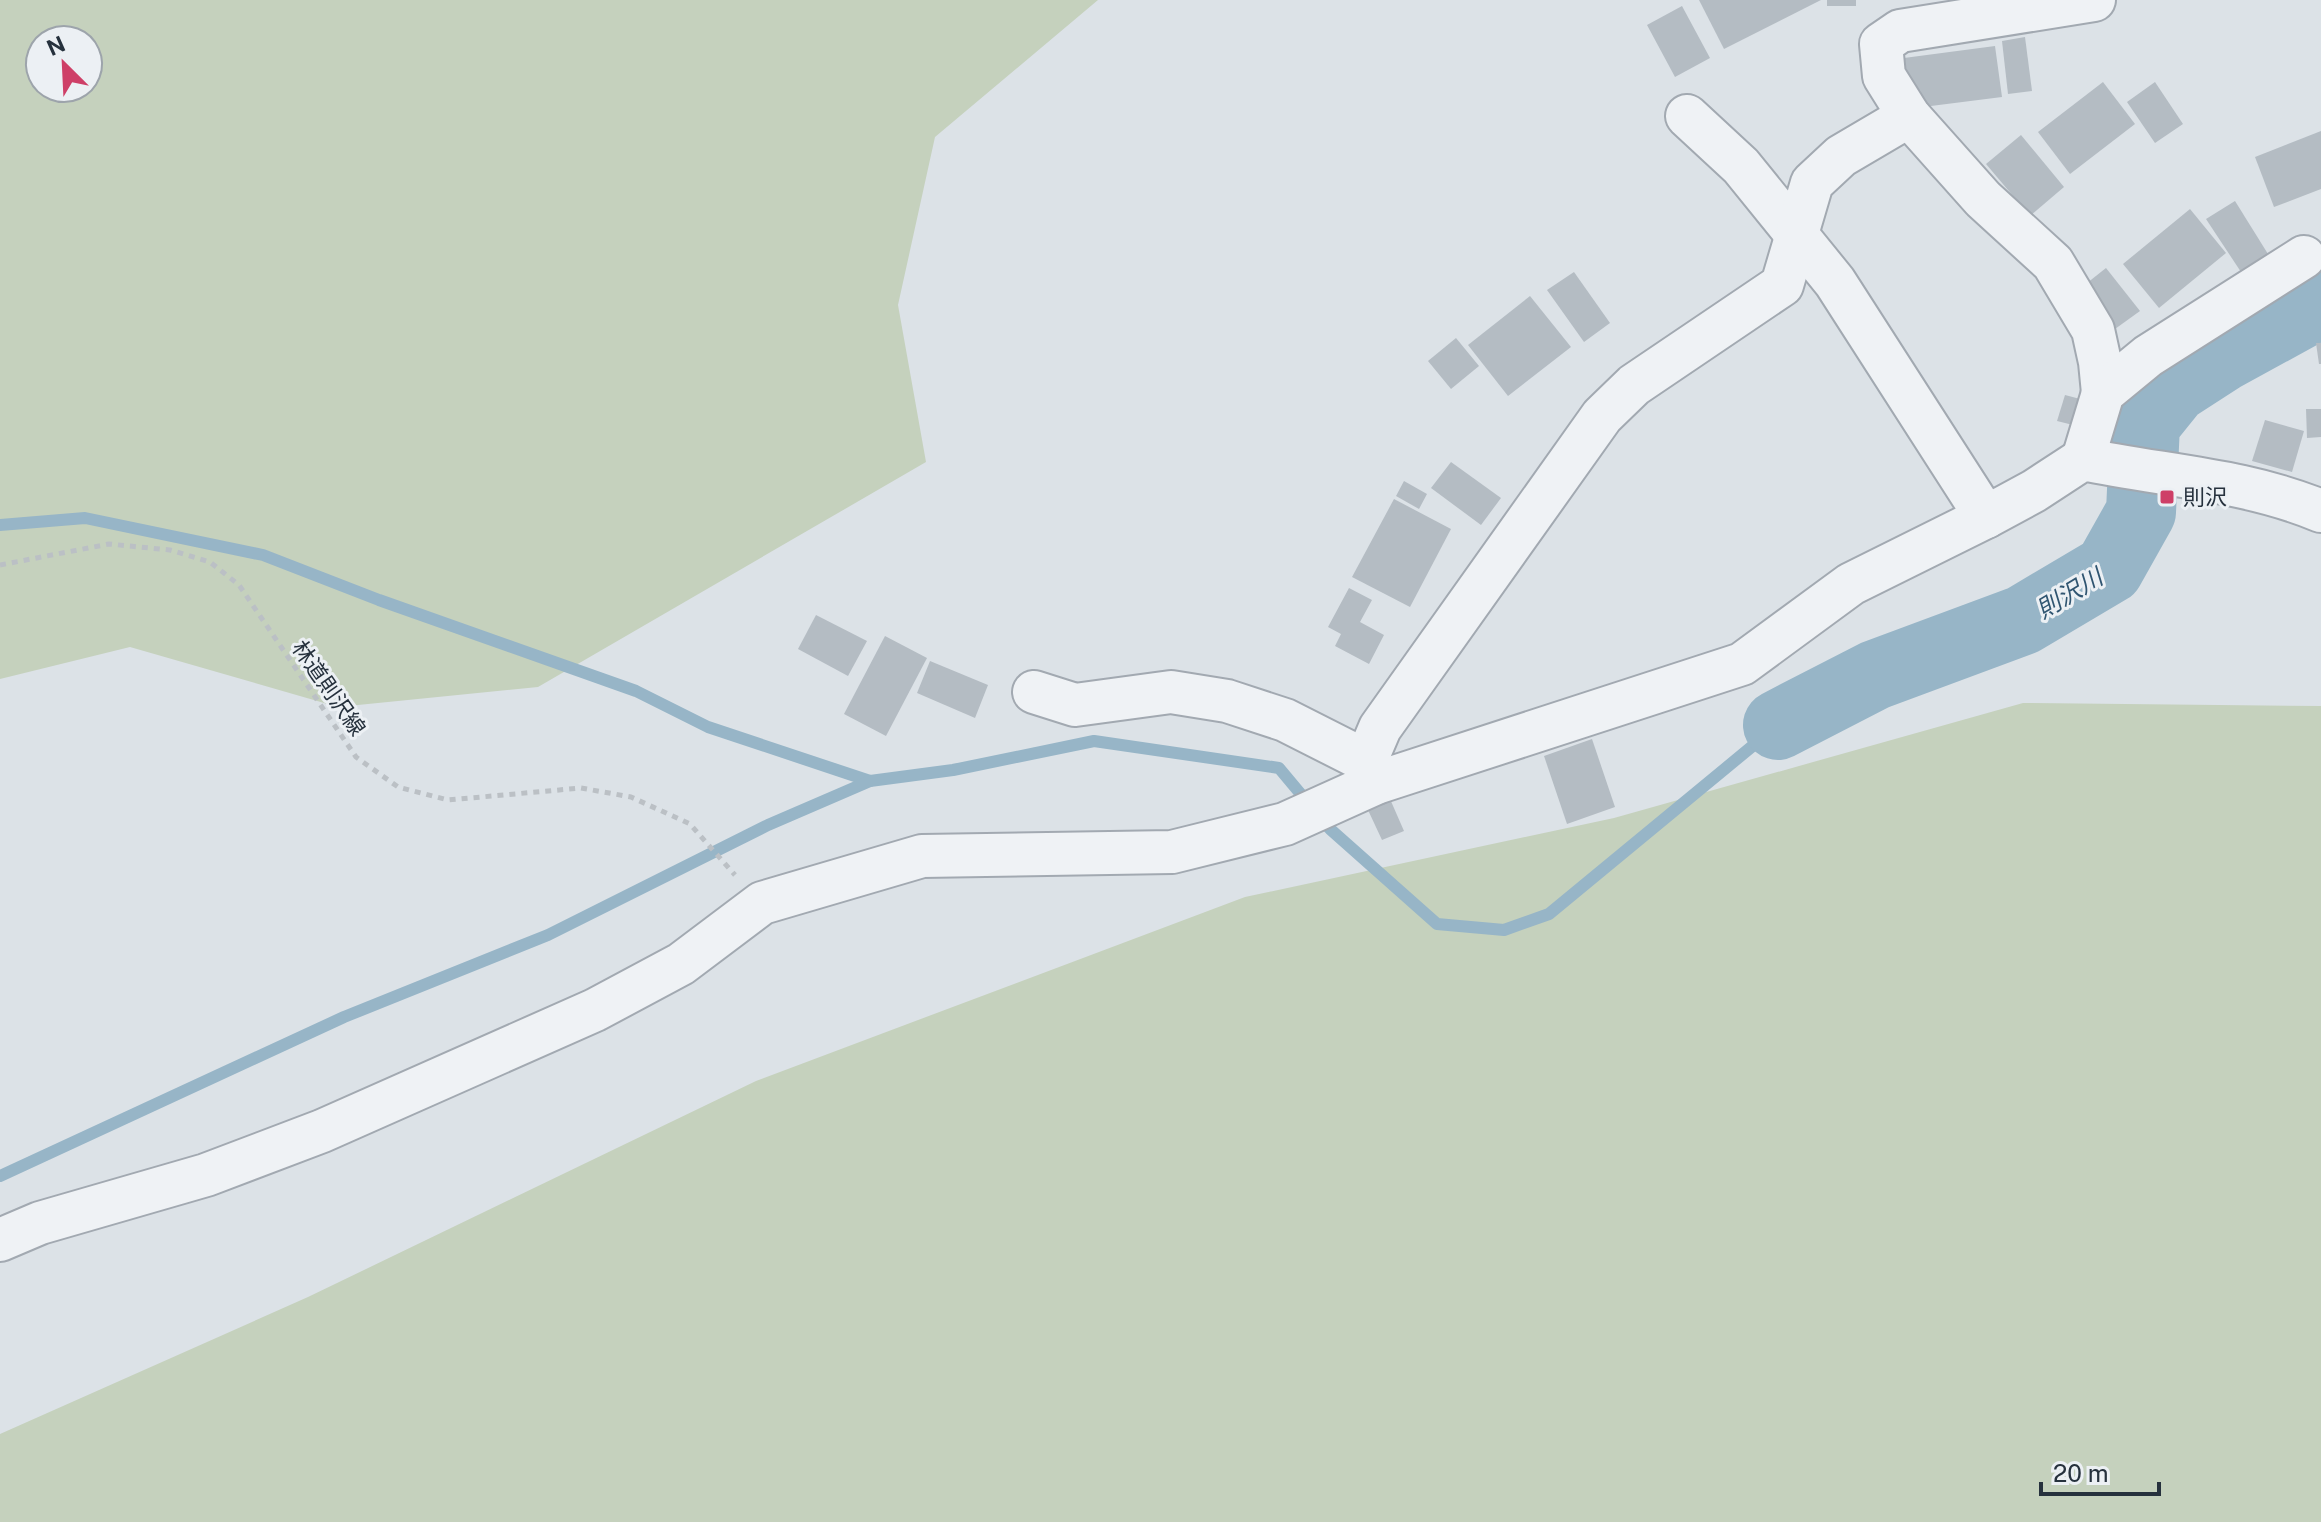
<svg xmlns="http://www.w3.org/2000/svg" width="2321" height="1522" font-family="'Public Sans','Noto Sans JP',sans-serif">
	<rect width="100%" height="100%" fill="#dce2e7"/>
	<g fill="#c5d1bd" fill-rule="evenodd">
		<path d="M0,0H1098L935,137L898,305L926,462L538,687L338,707L130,647L0,679ZM88,40V88H40V40Z"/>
		<polygon points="2023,703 2321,706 2321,1522 0,1522 0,1434 308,1297 756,1081 1245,897 1614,818"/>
	</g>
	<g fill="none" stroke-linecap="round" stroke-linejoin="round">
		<g stroke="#97b5c7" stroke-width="12">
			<polyline points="0,525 85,518 263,555 379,600 636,691 708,727 870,781"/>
			<polyline points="0,1176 344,1017 548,935 768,825 870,781 953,770 1094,741 1279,768 1330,829 1437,924 1504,930 1549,914 1778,725"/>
		</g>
		<polyline stroke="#97b5c7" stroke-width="70" points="1778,725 1875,675 2023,620 2109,569 2141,512 2145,424 2174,388 2222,357 2321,303"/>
	</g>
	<g fill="#b4bcc3">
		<polygon points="1699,0 1821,0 1724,49"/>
		<rect x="1827" y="0" width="29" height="6"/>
		<polygon points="1682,6 1710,58 1675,77 1647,25"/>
		<polygon points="2025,37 2032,91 2008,94 2002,41"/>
		<polygon points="1995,46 2002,97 1923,107 1920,90 1909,92 1904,58"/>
		<polygon points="2103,82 2135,124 2070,174 2038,132"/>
		<polygon points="2155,82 2183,124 2155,143 2127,102"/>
		<polygon points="2321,131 2321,189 2274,207 2255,157"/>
		<polygon points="2021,135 2064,187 2030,216 1986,164"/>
		<polygon points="2235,201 2268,254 2241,272 2206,219"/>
		<polygon points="2190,209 2226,253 2159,308 2123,264"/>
		<polygon points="2106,268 2140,311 2115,329 2082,287"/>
		<polygon points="1574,272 1610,323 1584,342 1547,290"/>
		<polygon points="1530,296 1571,347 1508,396 1468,345"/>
		<polygon points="1456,338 1479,366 1451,389 1428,361"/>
		<polygon points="2316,343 2321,343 2321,364 2319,364"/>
		<polygon points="2065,395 2084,400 2077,426 2057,421"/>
		<polygon points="2306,409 2321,409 2321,437 2307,438"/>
		<polygon points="2265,420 2304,431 2292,472 2252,461"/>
		<polygon points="1451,462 1501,498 1481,525 1431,488"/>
		<polygon points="1404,481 1427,494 1419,509 1396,496"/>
		<polygon points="1394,499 1451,529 1410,607 1352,577"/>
		<polygon points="1349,588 1372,600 1360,622 1384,635 1369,664 1335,646 1341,634 1328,627"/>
		<polygon points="816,615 867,641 848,676 798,649"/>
		<polygon points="885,636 927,658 886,736 844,714"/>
		<polygon points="930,661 988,685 975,718 917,693"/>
		<polygon points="1592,739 1615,807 1567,824 1544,756"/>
		<polygon points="1390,799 1404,831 1382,840 1368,810"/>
	</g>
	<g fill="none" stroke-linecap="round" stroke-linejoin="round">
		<defs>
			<g id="minor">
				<polyline points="2094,0 1900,31 1881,44 1884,76 1909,116 1983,199 2053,263 2093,330 2100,362 2103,393"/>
				<polyline points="1687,116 1741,166 1835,282 1986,517"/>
				<polyline points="2083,459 2103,393 2148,356 2304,257"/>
				<polyline points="1034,692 1075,705 1171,692 1227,701 1285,720 1366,761"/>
				<polyline points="1376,783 1366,761 1380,728 1602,416 1634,385 1782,285 1812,183 1841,156 1909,116"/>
				<path d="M0,1240L40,1223L206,1175L322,1131L595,1010L681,964L762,903L922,856L1172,852L1285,824L1376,783L1742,664L1851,584L1986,517L2034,491L2083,459C2163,476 2244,479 2321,511"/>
			</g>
		</defs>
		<use href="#minor" stroke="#a2a9b1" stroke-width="46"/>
		<polyline stroke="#bbc0c5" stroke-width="5" stroke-dasharray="6 6" stroke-linecap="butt" points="0,565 109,544 170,550 210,562 239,585 356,757 398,787 448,800 581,788 631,797 690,824 735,875"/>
		<use href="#minor" stroke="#eff2f5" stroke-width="42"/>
	</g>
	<rect fill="#ce3f67" stroke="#ecf0f4" stroke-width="3" x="2159" y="489" width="16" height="16" rx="4"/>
	<g text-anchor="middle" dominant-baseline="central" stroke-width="6" stroke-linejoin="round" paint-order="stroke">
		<g font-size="22" fill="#26313d" stroke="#ecf0f4" text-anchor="start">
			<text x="2183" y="497">則沢</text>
		</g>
		<g font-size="22" fill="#26313d" stroke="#ecf0f4">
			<text transform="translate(329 688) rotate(55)">林道則沢線</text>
		</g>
		<g font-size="24" font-style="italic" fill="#305571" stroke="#ecf0f4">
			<text transform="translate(2069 593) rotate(-31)">則沢川</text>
		</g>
	</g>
	<g transform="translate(64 64) rotate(336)"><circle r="38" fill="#ecf0f4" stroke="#9da4ab" stroke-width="2"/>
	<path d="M0-6L14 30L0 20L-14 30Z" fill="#ce3f67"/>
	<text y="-12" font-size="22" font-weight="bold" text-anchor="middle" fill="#26313d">N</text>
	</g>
	<path d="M2041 1482v12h118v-12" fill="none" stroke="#26313d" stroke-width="4"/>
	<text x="2053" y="1482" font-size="24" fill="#26313d" stroke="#ecf0f4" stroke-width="6" paint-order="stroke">20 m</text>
</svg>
